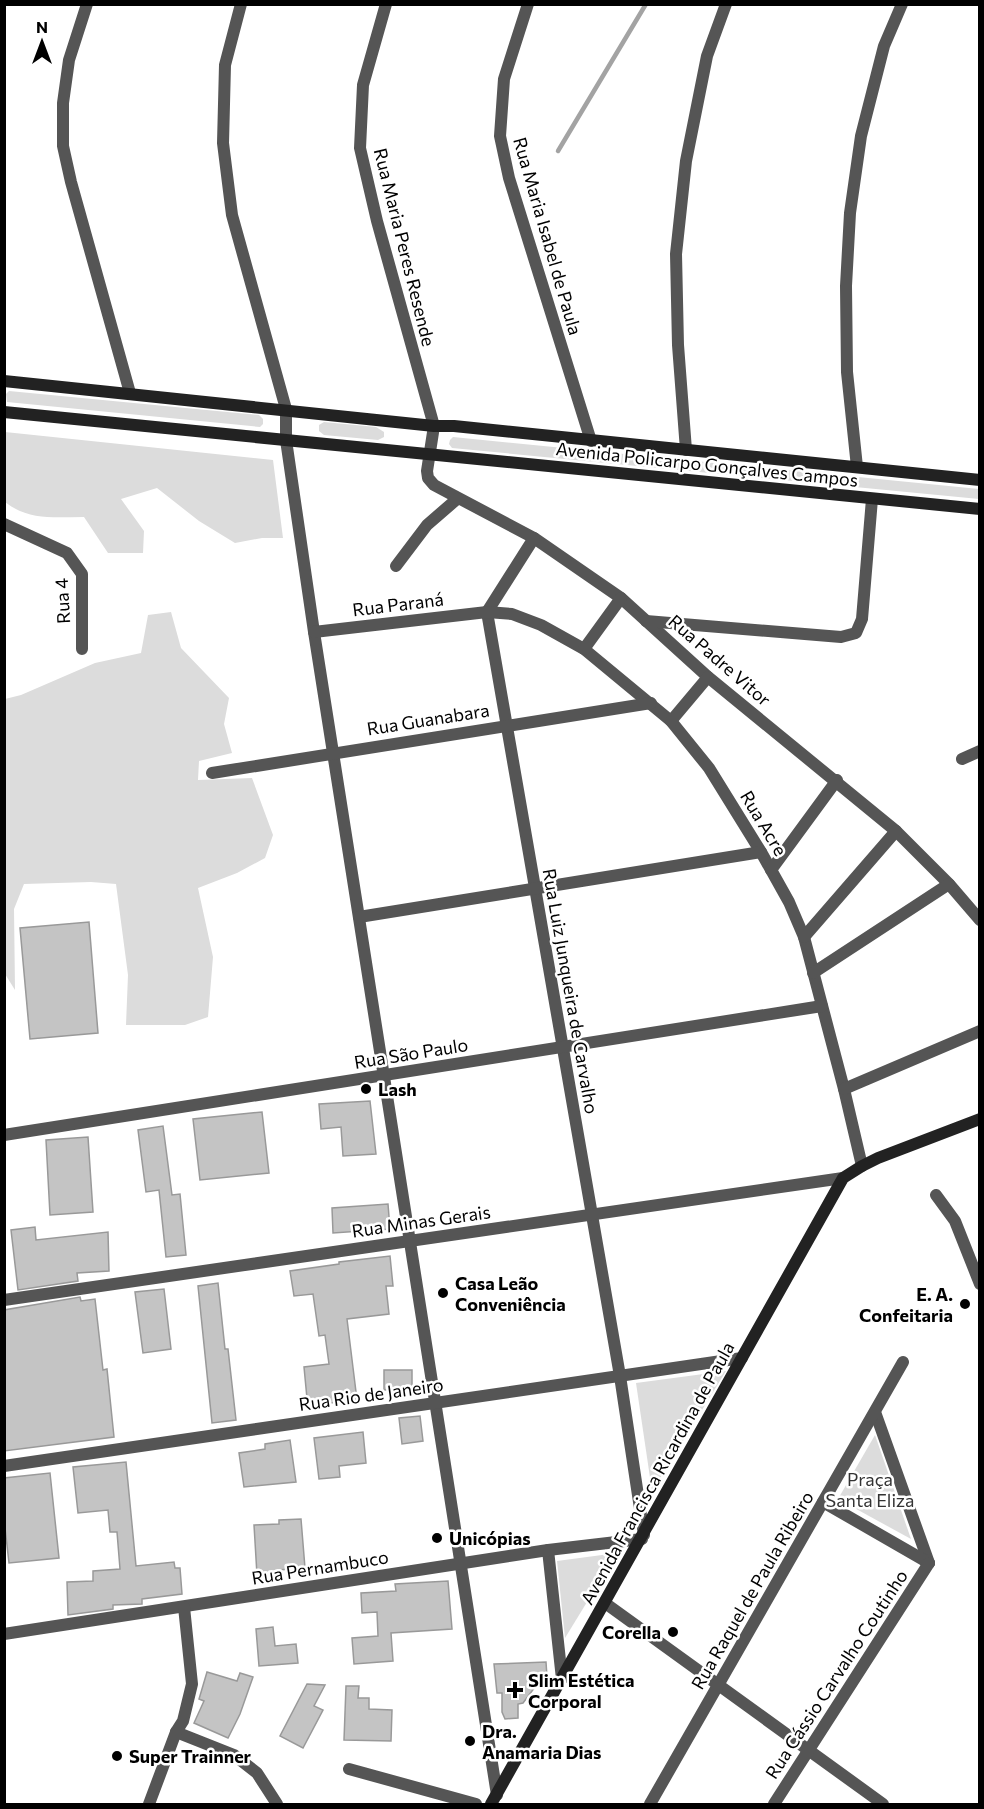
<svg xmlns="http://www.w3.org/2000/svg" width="984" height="1809" font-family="Commissioner,sans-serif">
	<rect width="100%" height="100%" fill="#fff"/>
	<g fill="#dcdcdc">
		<polygon points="9,391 259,415 263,419 263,424 260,427 7,402 6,394"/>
		<polygon points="324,422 376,427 384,432 384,437 378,440 324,435 319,431 319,425"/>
		<path d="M5,432L273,460L283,538H262L235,543L199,521L157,488L121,499L144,531L143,553H108L84,517C55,517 29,521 5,502Z"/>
		<polygon points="453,437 979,489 979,499 452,448 449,444 450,440"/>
		<polygon points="171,612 181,648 229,698 224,724 232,753 199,761 198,780 252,778 273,835 265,858 237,873 198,888 213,957 208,1017 185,1025 126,1025 128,975 116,884 91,882 24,884 14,909 15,990 5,974 5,699 21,695 95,663 141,653 148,615"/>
		<polygon points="726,1371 652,1491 636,1383"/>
		<polygon points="875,1435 911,1539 838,1499"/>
		<polygon points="617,1553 565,1638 557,1561"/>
	</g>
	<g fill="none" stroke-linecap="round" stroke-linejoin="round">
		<polyline stroke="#a3a3a3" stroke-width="4.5" points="558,151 646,4"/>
	</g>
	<g fill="#c4c4c4" stroke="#999" stroke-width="1.5">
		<polygon points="89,922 98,1033 30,1039 20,928"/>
		<polygon points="370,1101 376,1154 343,1156 341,1127 321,1129 319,1104"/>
		<polygon points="262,1112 269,1173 200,1180 193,1119"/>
		<polygon points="163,1126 172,1195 180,1194 186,1255 166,1257 159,1190 146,1192 138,1130"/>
		<polygon points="88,1137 93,1212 50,1215 46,1140"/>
		<polygon points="388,1204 390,1229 333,1233 332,1208"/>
		<polygon points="35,1227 36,1240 108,1232 109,1271 77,1273 78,1281 18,1290 11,1230"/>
		<polygon points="390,1256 393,1286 386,1286 389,1314 347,1319 357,1400 330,1403 330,1407 308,1409 304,1367 329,1364 325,1335 319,1336 313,1294 294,1296 290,1271 339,1264 339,1262"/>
		<polygon points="218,1283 225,1349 228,1349 236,1420 212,1423 198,1286"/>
		<polygon points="164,1289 171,1349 143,1353 135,1292"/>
		<polygon points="80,1297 81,1301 95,1299 103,1370 107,1369 114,1437 4,1451 4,1310"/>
		<polygon points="384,1370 412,1370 412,1389 384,1390"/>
		<polygon points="420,1416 423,1441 402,1444 399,1418"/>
		<polygon points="363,1432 366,1463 339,1466 340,1477 319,1479 314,1438"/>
		<polygon points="290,1440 296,1482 244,1487 239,1453 265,1449 265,1444"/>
		<polygon points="126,1462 136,1566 174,1562 175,1568 180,1568 182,1594 142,1599 142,1604 113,1605 113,1609 68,1615 67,1582 93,1581 93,1571 120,1569 117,1532 110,1532 108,1510 78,1513 73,1467"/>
		<polygon points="50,1473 59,1558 9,1563 4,1519 4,1478"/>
		<polygon points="301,1519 305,1568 278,1570 279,1574 257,1575 254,1525 279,1524 279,1520"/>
		<polygon points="448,1581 452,1629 391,1633 393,1661 354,1664 352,1638 378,1636 377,1612 362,1613 361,1593 396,1591 395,1584"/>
		<polygon points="273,1627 275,1646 296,1644 298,1663 259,1666 256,1629"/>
		<polygon points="546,1662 547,1677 535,1677 535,1687 523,1703 518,1704 518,1718 505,1719 502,1712 502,1693 497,1693 494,1664"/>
		<polygon points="207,1672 237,1681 240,1673 253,1677 240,1714 228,1738 194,1723 204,1701 199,1699"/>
		<polygon points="307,1684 325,1685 314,1706 323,1710 303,1748 280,1736"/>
		<polygon points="346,1686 359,1686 358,1698 369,1698 369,1709 392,1710 391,1741 344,1740"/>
	</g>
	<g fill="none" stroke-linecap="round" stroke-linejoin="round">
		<g stroke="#555" stroke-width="12">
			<polyline points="87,4 69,60 63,103 63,146 71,182 130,393"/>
			<polyline points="241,4 225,65 223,143 232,215 286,409 286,440 314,632 497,1795"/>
			<polyline points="386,4 363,85 360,148 377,221 434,426 427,471 428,478 434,485 534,538 621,598 708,677 896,831 949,884 980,920"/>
			<polyline points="528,4 504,79 500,136 509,178 591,441"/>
			<polyline points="686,450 678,345 676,254 686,161 707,56 726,4"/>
			<polyline points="857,467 847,372 846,286 850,213 861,136 884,46 902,4"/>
			<polyline points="4,524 67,553 82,574 82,649"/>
			<polyline points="396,566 427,525 457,499"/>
			<polyline points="487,612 620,1376 644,1535"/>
			<polyline points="487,612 534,538"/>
			<polyline points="646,621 841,637 856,633 862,619 872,499"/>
			<polyline points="314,632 487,612 512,614 541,625 584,649 671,721 709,768 761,852 789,902 804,937 844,1089 862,1166"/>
			<polyline points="584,649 621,598"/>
			<polyline points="671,721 708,677"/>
			<polyline points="962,759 980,751"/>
			<polyline points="212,773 651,703"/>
			<polyline points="771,870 837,780"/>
			<polyline points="359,917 761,852"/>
			<polyline points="804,937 896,831"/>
			<polyline points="813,973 949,884"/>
			<polyline points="844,1089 980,1031"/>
			<polyline points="4,1135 822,1006"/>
			<polyline points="936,1195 955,1221 980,1284"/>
			<polyline points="4,1300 843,1178"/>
			<polyline points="875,1412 929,1563"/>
			<polyline points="4,1466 742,1358"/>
			<polyline points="823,1502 929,1563"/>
			<polyline points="548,1550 562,1679"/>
			<polyline points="605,1603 883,1804"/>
			<polyline points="4,1634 548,1550 642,1539"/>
			<polyline points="176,1732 234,1755 257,1773 277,1804"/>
			<polyline points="349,1769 476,1804"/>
			<polyline points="149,1804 176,1732 183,1721 192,1684 184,1607"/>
			<polyline points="650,1804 903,1362"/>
			<polyline points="774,1804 929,1563"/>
		</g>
		<g stroke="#222" stroke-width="12">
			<polyline points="4,381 434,426 454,426 980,480"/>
			<polyline points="4,412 980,509"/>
			<polyline points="491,1804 843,1178 862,1166 878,1158 980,1119"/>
		</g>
	</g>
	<g fill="#000" stroke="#fff" stroke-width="2">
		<circle cx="366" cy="1089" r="6"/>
		<circle cx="443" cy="1293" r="6"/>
		<circle cx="965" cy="1304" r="6"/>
		<circle cx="437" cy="1538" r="6"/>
		<circle cx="673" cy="1632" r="6"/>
		<path d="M512 1681h6v6h6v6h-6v6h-6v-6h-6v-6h6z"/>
		<circle cx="470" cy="1741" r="6"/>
		<circle cx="117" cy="1756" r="6"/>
	</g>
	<g text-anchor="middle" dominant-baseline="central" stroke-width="5" stroke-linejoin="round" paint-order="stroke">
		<g font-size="18" fill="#000" stroke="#fff">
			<text transform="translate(548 236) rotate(74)">Rua Maria Isabel de Paula</text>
			<text transform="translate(405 247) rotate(76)">Rua Maria Peres Resende</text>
			<text transform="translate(707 464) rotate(6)">Avenida Policarpo Gonçalves Campos</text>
			<text transform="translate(62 601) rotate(-93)">Rua 4</text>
			<text transform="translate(398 604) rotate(-7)">Rua Paraná</text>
			<text transform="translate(720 660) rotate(41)">Rua Padre Vitor</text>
			<text transform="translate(428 719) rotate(-9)">Rua Guanabara</text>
			<text transform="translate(764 823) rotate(59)">Rua Acre</text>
			<text transform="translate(571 991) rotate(80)">Rua Luiz Junqueira de Carvalho</text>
			<text transform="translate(411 1053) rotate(-9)">Rua São Paulo</text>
			<text transform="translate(421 1221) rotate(-8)">Rua Minas Gerais</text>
			<text transform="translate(371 1394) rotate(-8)">Rua Rio de Janeiro</text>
			<text transform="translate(657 1473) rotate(-61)">Avenida Francisca Ricardina de Paula</text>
			<text transform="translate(320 1567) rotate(-9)">Rua Pernambuco</text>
			<text transform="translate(752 1590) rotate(-60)">Rua Raquel de Paula Ribeiro</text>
			<text transform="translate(836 1674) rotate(-57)">Rua Cássio Carvalho Coutinho</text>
		</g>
		<g font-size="18" font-weight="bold" fill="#000" stroke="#fff" text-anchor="start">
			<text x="378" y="1089">Lash</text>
			<text x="455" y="1283">Casa Leão<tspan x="455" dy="21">Conveniência</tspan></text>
			<text x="953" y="1294" text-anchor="end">E. A.<tspan x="953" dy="21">Confeitaria</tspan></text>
			<text x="449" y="1538">Unicópias</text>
			<text x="661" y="1632" text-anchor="end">Corella</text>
			<text x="528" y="1680">Slim Estética<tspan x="528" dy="21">Corporal</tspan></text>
			<text x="482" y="1731">Dra.<tspan x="482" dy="21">Anamaria Dias</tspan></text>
			<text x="129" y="1756">Super Trainner</text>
		</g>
		<g font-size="18" fill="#333" stroke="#fff">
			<text x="870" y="1479">Praça<tspan x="870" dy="21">Santa Eliza</tspan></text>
		</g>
	</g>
	<rect width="984" height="1809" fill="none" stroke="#000000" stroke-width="12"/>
	<g transform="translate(42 42)" stroke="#ffffff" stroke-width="4.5" paint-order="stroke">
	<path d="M0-4.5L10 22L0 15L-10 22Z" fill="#000000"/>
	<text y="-9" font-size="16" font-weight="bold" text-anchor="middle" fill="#000000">N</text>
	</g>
</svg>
